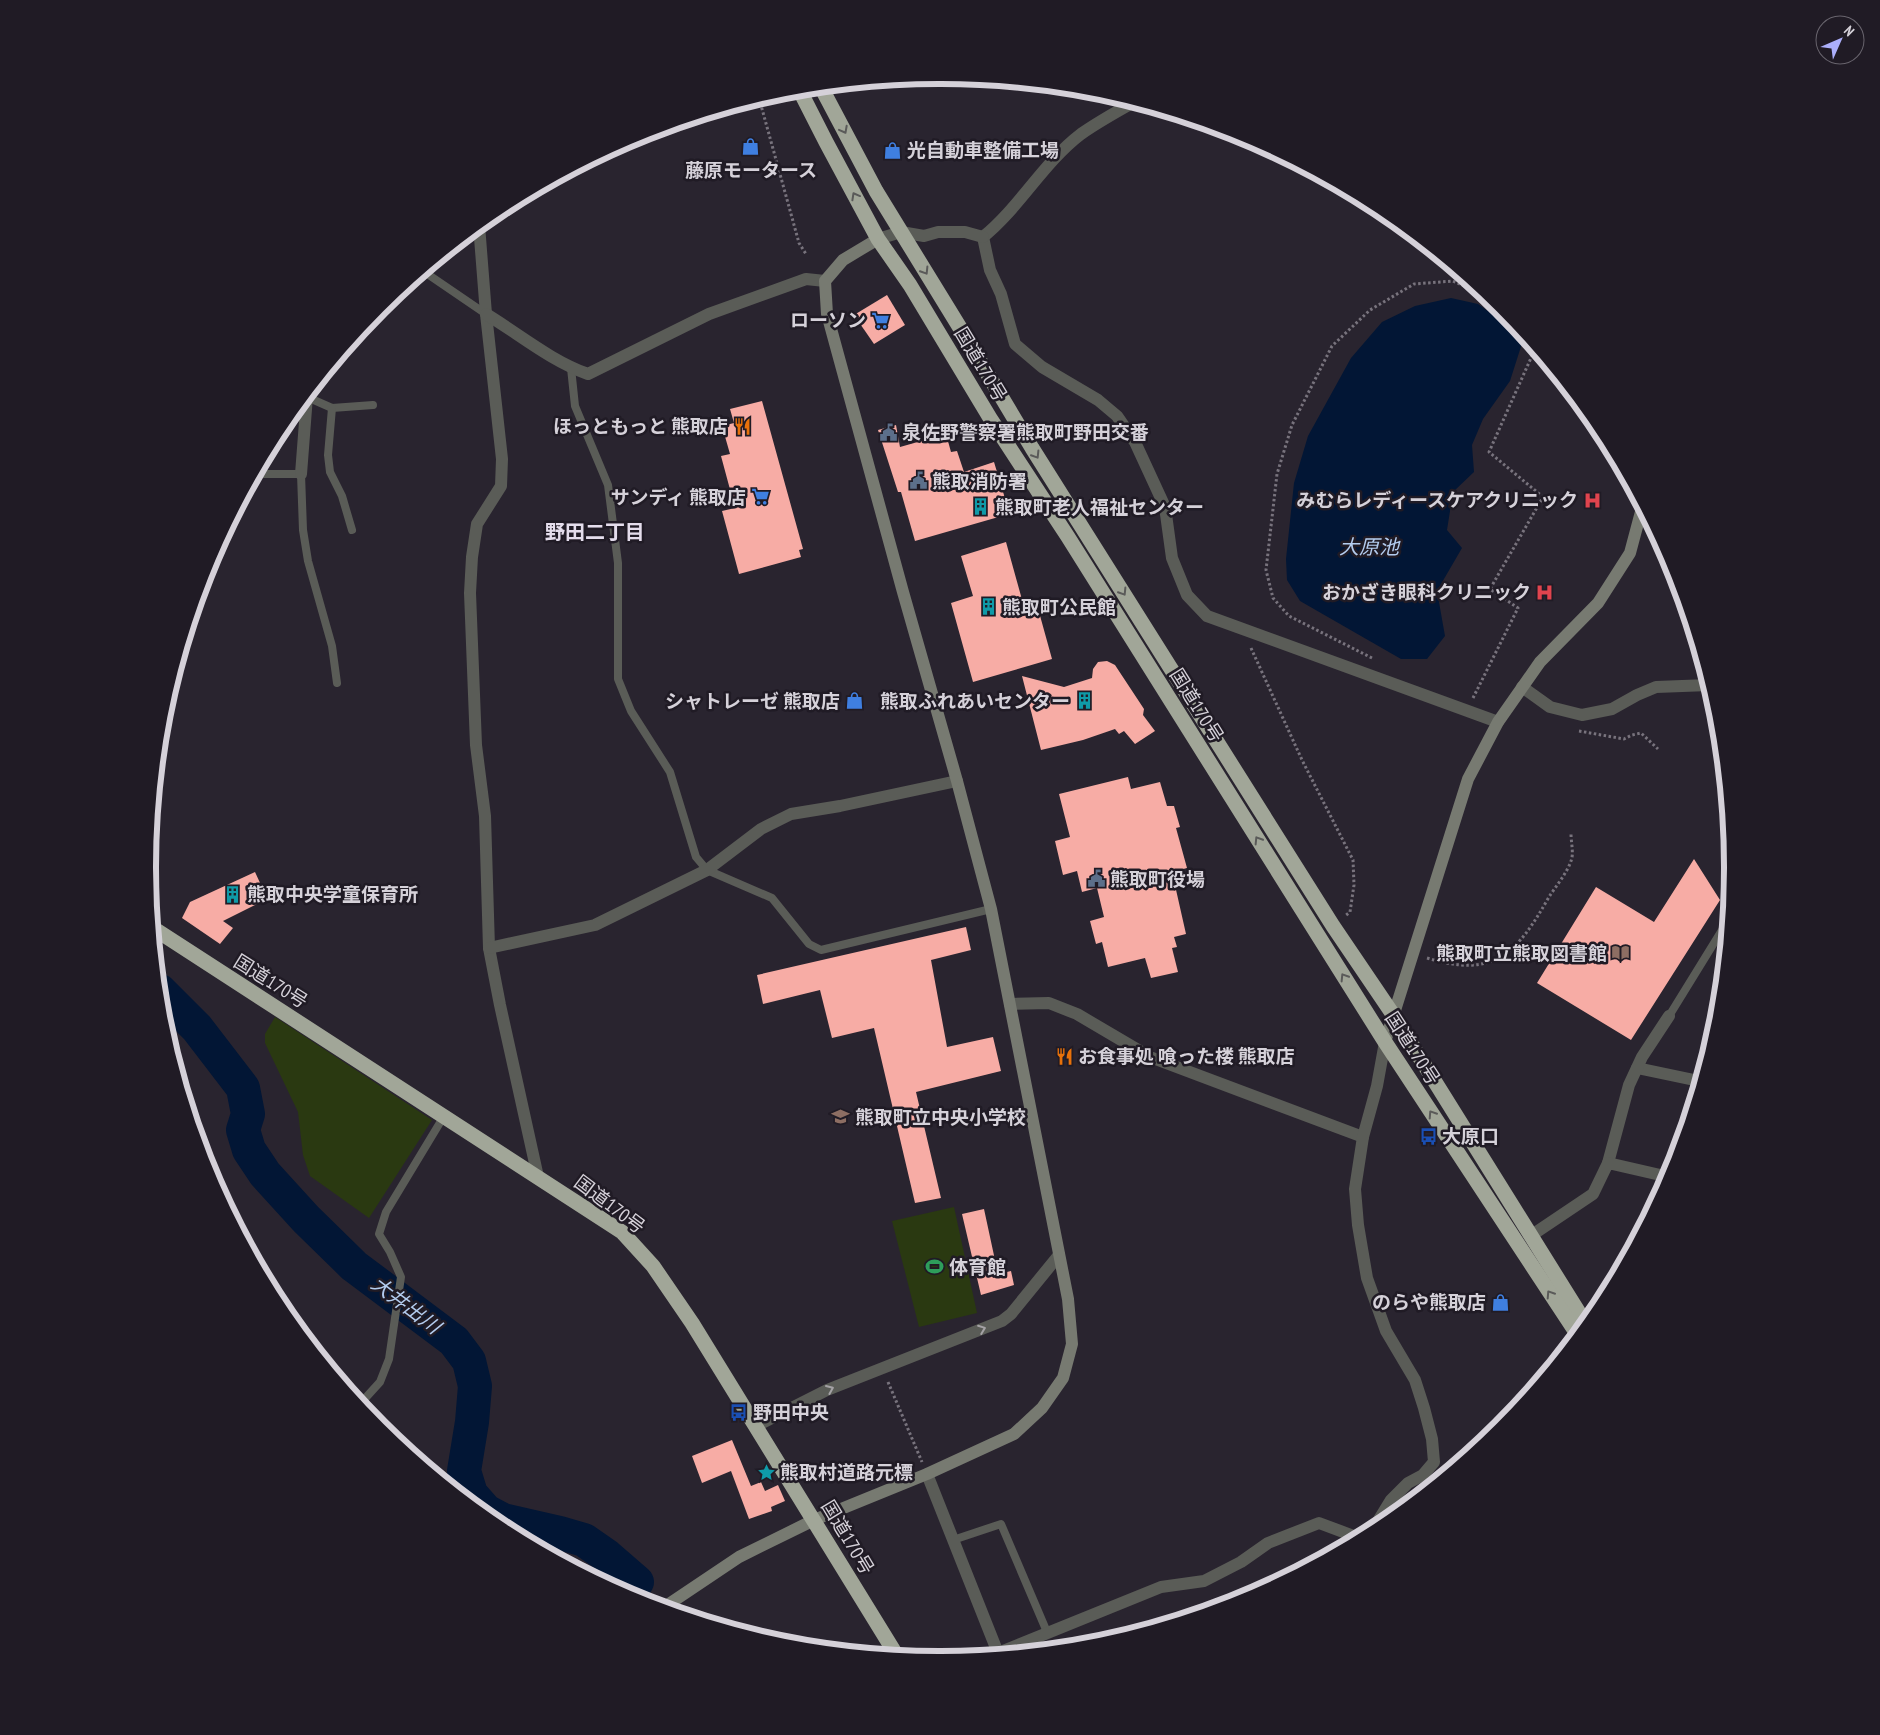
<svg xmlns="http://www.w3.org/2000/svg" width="1880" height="1735" font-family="'PT Sans Narrow','Noto Sans JP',sans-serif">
	<rect width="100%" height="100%" fill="#29242f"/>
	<g fill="#2a3911">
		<polygon points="275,1017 432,1120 369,1218 310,1176 303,1155 298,1112 265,1043 265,1034"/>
		<polygon points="954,1207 977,1313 919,1327 892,1221"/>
	</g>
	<polygon fill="#021635" points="1451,298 1478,304 1524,337 1510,381 1483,419 1472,445 1474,472 1453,492 1447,530 1462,548 1437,591 1445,636 1427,659 1401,659 1300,601 1287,580 1286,559 1294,483 1308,436 1351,358 1382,322 1415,306"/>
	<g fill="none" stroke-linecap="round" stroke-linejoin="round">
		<polyline stroke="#021635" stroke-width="34" points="160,991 197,1028 243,1088 248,1114 243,1130 249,1150 265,1174 306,1219 354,1266 454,1341 469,1361 475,1386 472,1422 464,1471 471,1494 486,1511 503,1520 560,1533 584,1540 607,1556 637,1582"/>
	</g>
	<g fill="#f7aca5">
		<polygon points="887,295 905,325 874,344 854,315"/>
		<polygon points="762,401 803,549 799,550 801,557 739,574 722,511 735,508 721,456 730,454 722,426 734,423 730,409"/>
		<polygon points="896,425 900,447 946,434 951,452 957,451 964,472 994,462 1007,505 999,509 1002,516 915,541 901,492 898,492 878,430"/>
		<polygon points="1006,542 1026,614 1039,612 1052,659 973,682 951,603 973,596 961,556"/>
		<polygon points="1107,661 1115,665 1144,709 1143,715 1155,731 1135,744 1124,731 1119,734 1115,729 1083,740 1041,750 1022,676 1064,687 1092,678 1093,669 1098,662"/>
		<polygon points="1128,777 1131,789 1160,782 1167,806 1174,806 1180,827 1176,828 1187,868 1172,872 1186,934 1174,937 1177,947 1172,948 1178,972 1151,978 1145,958 1108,967 1102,942 1096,944 1090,921 1104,917 1097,888 1082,892 1077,871 1063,875 1055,841 1070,837 1059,794"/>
		<polygon points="1694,859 1720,900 1631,1040 1537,983 1596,887 1654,922"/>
		<polygon points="255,872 261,885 255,892 261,902 223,921 233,928 220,944 182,918 190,902"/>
		<polygon points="966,927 971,950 931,960 947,1047 993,1037 1001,1071 916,1092 941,1198 915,1203 874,1028 832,1038 820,990 763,1004 757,975"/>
		<polygon points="984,1209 998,1274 1011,1271 1014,1285 981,1295 962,1214"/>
		<polygon points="732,1440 751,1486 761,1482 765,1491 778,1485 785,1501 771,1507 772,1511 749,1519 731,1471 702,1483 692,1456"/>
	</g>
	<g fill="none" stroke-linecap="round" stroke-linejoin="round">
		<g stroke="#78737d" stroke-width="3" stroke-dasharray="2.5 2.5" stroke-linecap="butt">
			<polyline points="759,98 799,243 806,254"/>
			<polyline points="1251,648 1302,760 1353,860 1354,885 1350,912 1345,916"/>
			<polyline points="1372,658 1289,616 1273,598 1266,570 1277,474 1292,425 1332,346 1370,310 1414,284 1453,281 1485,295"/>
			<polyline points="1473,698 1518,608 1490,589 1543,497 1489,452 1535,349"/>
			<polyline points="1579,731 1624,739 1632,735 1641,733 1658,749"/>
			<path d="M1427,958C1495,979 1517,953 1549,897C1556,886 1567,873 1571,861C1574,854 1571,842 1571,834"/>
			<polyline points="888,1382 922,1462"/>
		</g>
		<g stroke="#5a5c57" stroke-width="8">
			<polyline points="423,271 486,314"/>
			<polyline points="571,368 575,406 608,485 618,563 618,679 631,711 670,772 696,857 707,870 772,898 809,944 821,950 991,909"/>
			<polyline points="307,397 332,408 373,405"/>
			<polyline points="332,408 328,455 330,472 342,496 352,530"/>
			<polyline points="256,474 301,474 303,530 308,561 332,646 337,683"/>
			<polyline points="1669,1016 1727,922"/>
			<polyline points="360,1404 380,1382 389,1359 401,1277 390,1252 379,1234 386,1212 444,1116"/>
			<polyline points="953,1540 1001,1524 1047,1632"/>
		</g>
		<g stroke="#5a5c57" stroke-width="12">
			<polyline points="479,225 486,314 502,459 501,486 477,524 472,557 470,593 476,745 485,816 489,948 500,1005 538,1177"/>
			<polyline points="983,237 990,270 1001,294 1015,344 1042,367 1098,400 1117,416 1135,442 1165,507 1172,558 1187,595 1207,616 1498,722"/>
			<path d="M983,237C1020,207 1043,163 1081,134C1098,122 1116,112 1134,102"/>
			<polyline points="878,239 901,232 924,236 938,232 965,232 983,237"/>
			<path d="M486,314C519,334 551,361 588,374L709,314L806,279L825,281"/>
			<polyline points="301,474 307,396"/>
			<polyline points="1522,687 1550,707 1582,715 1612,709 1637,695 1656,687 1709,685"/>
			<polyline points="489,948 595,925 707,870 761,829 791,814 840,806 957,781"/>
			<polyline points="1010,1004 1049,1003 1077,1014 1150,1057 1363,1137"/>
			<polyline points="1710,1045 1718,1017"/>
			<polyline points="1637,1068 1699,1081"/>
			<polyline points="1608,1163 1629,1085 1642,1057 1669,1016"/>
			<polyline points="1532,1235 1593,1194 1608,1163 1669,1177"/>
			<polyline points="756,1426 827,1390 1002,1321 1011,1314 1059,1255"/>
			<polyline points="927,1474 998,1653"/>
			<polyline points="1372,1531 1391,1500 1408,1483 1423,1475 1434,1462 1432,1439 1424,1408 1415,1380 1386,1331 1367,1278 1358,1225 1355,1189 1363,1137 1377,1086 1385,1042"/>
			<polyline points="993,1655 1161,1587 1204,1581 1241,1562 1268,1543 1319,1523 1359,1538"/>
		</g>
		<g stroke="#777a71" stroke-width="12">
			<polyline points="1385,1042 1468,779 1498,722 1540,662 1598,603 1630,553 1642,508"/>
			<polyline points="663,1608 739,1557 814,1520 927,1474 1014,1434 1042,1408 1063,1378 1072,1344 1068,1299 991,909 957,781 903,592 827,314 825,281 843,260 878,239"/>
		</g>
		<g stroke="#a1a698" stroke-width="15">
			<polyline points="821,87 876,191 965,336 1032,448 1333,926 1394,1016 1586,1324"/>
			<polyline points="799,89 826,142 878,239 910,285 990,418 1068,537 1385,1042 1577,1334"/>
			<polyline points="153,928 622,1232 653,1266 692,1323 897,1656"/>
		</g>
	</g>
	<defs><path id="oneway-chevron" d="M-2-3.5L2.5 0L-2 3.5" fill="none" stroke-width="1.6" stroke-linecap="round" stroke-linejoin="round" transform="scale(1.25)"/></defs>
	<g stroke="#5a5a59">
		<use href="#oneway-chevron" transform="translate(844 130) rotate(62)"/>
		<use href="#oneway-chevron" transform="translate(855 196) rotate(-119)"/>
		<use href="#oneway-chevron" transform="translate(925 271) rotate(58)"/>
		<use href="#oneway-chevron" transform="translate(1036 455) rotate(58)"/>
		<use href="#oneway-chevron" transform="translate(1123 592) rotate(58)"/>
		<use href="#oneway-chevron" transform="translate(1258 840) rotate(-122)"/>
		<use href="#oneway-chevron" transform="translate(1344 977) rotate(-122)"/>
		<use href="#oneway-chevron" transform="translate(1432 1114) rotate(-123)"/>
		<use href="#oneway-chevron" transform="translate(1550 1294) rotate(-123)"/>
	</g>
	<g stroke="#a4a2a5">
		<use href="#oneway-chevron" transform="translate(982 1329) rotate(-21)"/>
		<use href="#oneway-chevron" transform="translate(830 1389) rotate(-23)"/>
	</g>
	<defs>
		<symbol id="shop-bare" viewBox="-9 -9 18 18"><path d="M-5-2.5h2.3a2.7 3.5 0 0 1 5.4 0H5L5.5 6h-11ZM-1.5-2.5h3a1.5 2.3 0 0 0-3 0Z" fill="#3f7fe0" stroke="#201b25" stroke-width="2.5" paint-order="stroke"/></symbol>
		<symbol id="supermarket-bare" viewBox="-9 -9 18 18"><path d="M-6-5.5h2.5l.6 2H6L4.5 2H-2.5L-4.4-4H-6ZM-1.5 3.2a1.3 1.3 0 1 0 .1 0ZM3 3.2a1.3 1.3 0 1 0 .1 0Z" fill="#3f7fe0" stroke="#201b25" stroke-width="2.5" paint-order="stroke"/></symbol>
		<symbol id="restaurant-bare" viewBox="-9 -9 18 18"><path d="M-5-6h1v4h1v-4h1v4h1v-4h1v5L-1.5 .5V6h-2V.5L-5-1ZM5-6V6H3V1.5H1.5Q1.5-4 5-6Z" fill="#e8710a" stroke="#201b25" stroke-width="2.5" paint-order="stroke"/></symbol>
		<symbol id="civic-bare" viewBox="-9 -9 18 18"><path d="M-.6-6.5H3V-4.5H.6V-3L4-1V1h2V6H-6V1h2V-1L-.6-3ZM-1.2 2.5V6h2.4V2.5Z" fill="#5c6f8a" stroke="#201b25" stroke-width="2.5" paint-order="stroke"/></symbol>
		<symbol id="hospital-bare" viewBox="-9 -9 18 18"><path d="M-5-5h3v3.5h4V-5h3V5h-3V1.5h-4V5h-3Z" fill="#e0444e" stroke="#201b25" stroke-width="2.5" paint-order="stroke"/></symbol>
		<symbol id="building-bare" viewBox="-9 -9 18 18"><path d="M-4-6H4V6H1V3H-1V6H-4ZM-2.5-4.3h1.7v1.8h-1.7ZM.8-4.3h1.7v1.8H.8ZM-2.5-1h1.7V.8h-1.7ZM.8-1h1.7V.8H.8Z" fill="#0f9aa8" stroke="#201b25" stroke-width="2.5" paint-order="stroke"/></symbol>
		<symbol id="library-bare" viewBox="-9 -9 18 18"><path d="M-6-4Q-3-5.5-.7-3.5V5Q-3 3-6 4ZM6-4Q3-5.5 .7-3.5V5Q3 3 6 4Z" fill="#8d6e63" stroke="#201b25" stroke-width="2.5" paint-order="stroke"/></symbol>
		<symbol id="school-bare" viewBox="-9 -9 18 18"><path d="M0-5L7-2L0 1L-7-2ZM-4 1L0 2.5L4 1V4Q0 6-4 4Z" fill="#8d6e63" stroke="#201b25" stroke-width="2.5" paint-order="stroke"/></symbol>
		<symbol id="bus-bare" viewBox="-9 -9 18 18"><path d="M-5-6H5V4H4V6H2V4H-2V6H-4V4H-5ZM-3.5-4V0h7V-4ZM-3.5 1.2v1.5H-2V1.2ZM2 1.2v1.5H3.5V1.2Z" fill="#1a4fb4" stroke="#201b25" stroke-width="2.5" paint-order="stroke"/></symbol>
		<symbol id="stadium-bare" viewBox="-9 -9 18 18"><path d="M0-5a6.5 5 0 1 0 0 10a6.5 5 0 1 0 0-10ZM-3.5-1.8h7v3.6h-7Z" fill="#2e9e5b" stroke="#201b25" stroke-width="2.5" paint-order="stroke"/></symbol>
		<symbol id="sight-bare" viewBox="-9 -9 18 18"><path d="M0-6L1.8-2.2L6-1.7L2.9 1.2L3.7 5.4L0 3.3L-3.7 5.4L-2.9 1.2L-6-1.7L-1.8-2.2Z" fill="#0f9aa8" stroke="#201b25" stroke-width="2.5" paint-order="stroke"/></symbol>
	</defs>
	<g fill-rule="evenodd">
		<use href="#shop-bare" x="738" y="134" width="25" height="25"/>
		<use href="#shop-bare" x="880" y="138" width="25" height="25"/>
		<use href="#supermarket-bare" x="868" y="308" width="25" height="25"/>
		<use href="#restaurant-bare" x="730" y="414" width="25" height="25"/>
		<use href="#civic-bare" x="876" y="420" width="25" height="25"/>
		<use href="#civic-bare" x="906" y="468" width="25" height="25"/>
		<use href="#supermarket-bare" x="748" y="484" width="25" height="25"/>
		<use href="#hospital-bare" x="1580" y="488" width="25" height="25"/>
		<use href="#building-bare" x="968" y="494" width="25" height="25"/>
		<use href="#hospital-bare" x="1532" y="580" width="25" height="25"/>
		<use href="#building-bare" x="976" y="594" width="25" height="25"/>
		<use href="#shop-bare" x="842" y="688" width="25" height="25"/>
		<use href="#building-bare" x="1072" y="688" width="25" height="25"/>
		<use href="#civic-bare" x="1084" y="866" width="25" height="25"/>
		<use href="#building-bare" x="220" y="882" width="25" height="25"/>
		<use href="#library-bare" x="1608" y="940" width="25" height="25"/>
		<use href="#restaurant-bare" x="1052" y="1044" width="25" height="25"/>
		<use href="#school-bare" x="828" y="1104" width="25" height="25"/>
		<use href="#bus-bare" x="1416" y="1124" width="25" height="25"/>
		<use href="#stadium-bare" x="922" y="1254" width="25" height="25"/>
		<use href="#shop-bare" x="1488" y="1290" width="25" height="25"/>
		<use href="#bus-bare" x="726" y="1400" width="25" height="25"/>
		<use href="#sight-bare" x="754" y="1460" width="25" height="25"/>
	</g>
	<g text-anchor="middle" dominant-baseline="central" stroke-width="5" stroke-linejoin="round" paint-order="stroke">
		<g font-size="19" font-weight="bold" fill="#d5d1d9" stroke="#201b25" text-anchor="start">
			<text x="907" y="150">光自動車整備工場</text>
			<text x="751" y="170" text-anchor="middle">藤原モータース</text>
			<text x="866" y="320" text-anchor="end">ローソン</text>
			<text x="728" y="426" text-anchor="end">ほっともっと 熊取店</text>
			<text x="902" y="432">泉佐野警察署熊取町野田交番</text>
			<text x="932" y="481">熊取消防署</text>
			<text x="746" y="497" text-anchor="end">サンディ 熊取店</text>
			<text x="1578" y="500" text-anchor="end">みむらレディースケアクリニック</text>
			<text x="995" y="507">熊取町老人福祉センター</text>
			<text x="1531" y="592" text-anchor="end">おかざき眼科クリニック</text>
			<text x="1002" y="607">熊取町公民館</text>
			<text x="840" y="701" text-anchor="end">シャトレーゼ 熊取店</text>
			<text x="1070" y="701" text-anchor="end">熊取ふれあいセンター</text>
			<text x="1110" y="879">熊取町役場</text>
			<text x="247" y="894">熊取中央学童保育所</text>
			<text x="1607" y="953" text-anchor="end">熊取町立熊取図書館</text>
			<text x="1078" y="1056">お食事処 喰った楼 熊取店</text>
			<text x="855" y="1117">熊取町立中央小学校</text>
			<text x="1442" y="1136">大原口</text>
			<text x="949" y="1267">体育館</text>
			<text x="1486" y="1302" text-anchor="end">のらや熊取店</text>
			<text x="753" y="1412">野田中央</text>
			<text x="780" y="1472">熊取村道路元標</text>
		</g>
		<g font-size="19" fill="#d5d1d9" stroke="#201b25">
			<text transform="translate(981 364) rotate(59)">国道170号</text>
			<text transform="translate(1197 705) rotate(58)">国道170号</text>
			<text transform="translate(271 981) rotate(32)">国道170号</text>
			<text transform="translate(1413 1048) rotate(57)">国道170号</text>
			<text transform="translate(610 1204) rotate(37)">国道170号</text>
			<text transform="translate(848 1537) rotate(59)">国道170号</text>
		</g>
		<g font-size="20" font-weight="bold" fill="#e4ddec" stroke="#201b25">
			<text x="595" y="532">野田二丁目</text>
		</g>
		<g font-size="20" font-style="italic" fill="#b3ccef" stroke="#201b25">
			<text x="1369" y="547">大原池</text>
			<text transform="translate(406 1305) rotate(37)">大井出川</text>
		</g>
	</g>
	<path d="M0 0H1880V1735H0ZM939 84H941A783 783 0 0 1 1724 867V868A783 783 0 0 1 941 1651H939A783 783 0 0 1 156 868V867A783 783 0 0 1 939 84Z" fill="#201b25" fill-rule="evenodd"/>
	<path fill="none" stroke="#d5d1d9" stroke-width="6" d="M939 84H941A783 783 0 0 1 1724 867V868A783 783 0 0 1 941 1651H939A783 783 0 0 1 156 868V867A783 783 0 0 1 939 84Z"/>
	<g transform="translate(1840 40) rotate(45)"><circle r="24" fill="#201b25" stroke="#68646d"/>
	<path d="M0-4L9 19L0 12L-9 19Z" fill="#acaffb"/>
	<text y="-8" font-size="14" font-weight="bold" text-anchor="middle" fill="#d5d1d9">N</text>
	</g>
</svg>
